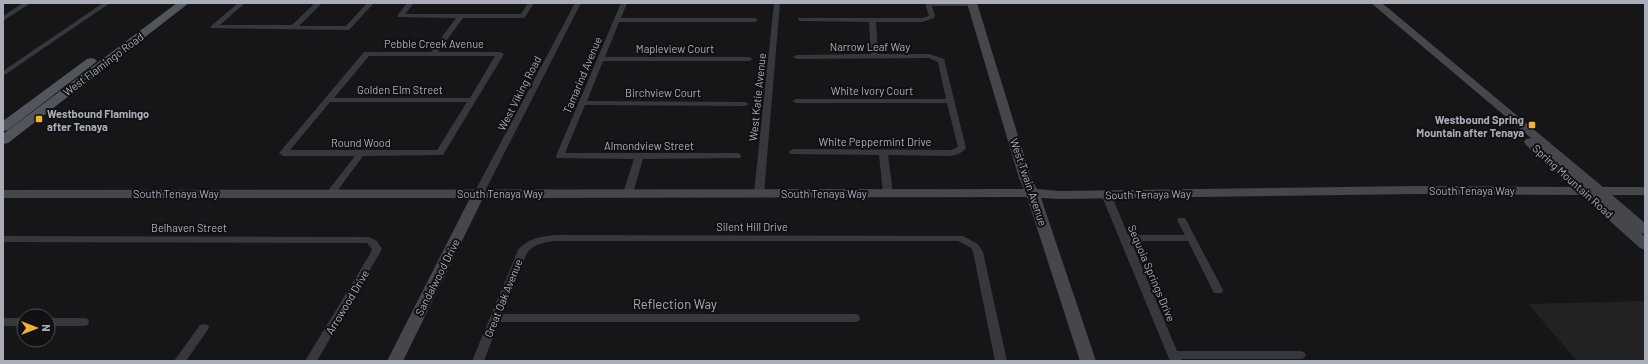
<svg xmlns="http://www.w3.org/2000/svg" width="1648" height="364" font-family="Barlow,sans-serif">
	<rect width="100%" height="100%" fill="#161618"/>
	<polygon fill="#222225" points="1645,301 1645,361 1577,361 1528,304"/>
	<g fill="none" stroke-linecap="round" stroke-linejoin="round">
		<g fill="#37383d" fill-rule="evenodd">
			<polygon points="23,3 31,3 3,21 3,16"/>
			<polygon points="103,3 110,3 3,76 3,71"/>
			<polygon points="238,3 245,3 220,25 292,25 315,3 322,3 299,26 346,26 367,3 374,3 350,29 348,30 211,28 211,26"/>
			<path d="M407,3H414L405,14H521L528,3H534L525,17L523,18H463L438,52H500L504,54L443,155L363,156L335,194H329L327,192L355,156H283L279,153L364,52H431L456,18L398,17L397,16ZM369,56H495L470,98H334ZM330,102H467L437,150H290Z"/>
			<polygon points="575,3 581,3 484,193 479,196 476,195 474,193"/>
			<polygon points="621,3 627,3 621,18 755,18 758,20 755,22 619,22 605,57 749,57 753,59 749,61 603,61 587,101 745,102 749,104 745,106 585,105 565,153 737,153 740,154 741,156 740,158 643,159 633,193 628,196 623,193 634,159 557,158 556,156"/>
			<polygon points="774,3 780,3 764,193 759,196 754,193"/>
			<path d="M925,3L975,4L972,6H932L935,16L934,18L922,22H876L878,54H930L944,59L966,148C962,153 957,155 951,156L888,155L893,193L888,196L883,193L879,155L790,154L789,152L793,149L951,150L958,147L947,103H796L792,101L796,99H946L938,62L929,58L797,59L793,57L797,55L871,54L869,22L800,21L798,20V18H922L929,16Z"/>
			<polygon points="1106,191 1111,194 1128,235 1185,235 1177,220 1179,218 1185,218 1223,290 1222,293 1214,293 1188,241 1131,241 1177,351 1300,351 1304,352 1306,355 1304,358 1300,359 1181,359 1182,361 1170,361 1101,194"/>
			<path d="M554,235L963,236L978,244L983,252L1007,361H995L973,252L971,248L958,241H554C542,243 534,244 527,253L502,314H855L859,315L860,318L859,321L855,322H499L484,361H472L518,250C528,238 540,237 554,235Z"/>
			<polygon points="3,236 369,237 377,241 382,249 317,361 305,361 370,254 372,249 367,243 3,242"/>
			<rect x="3" y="318" width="21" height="8"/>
			<polygon points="48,318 84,318 88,319 89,322 88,325 84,326 48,326"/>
			<polygon points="204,324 208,325 209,328 186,361 174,361 200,325"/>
		</g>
		<polygon fill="#45474d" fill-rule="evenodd" points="967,3 977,3 1031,178 1037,189 1060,191 1416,186 1572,187 1526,145 1524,142 1526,139 1531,138 1371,3 1382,3 1603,187 1645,187 1645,195 1612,195 1645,223 1645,234 1641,233 1645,237 1645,250 1640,248 1581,195 1416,194 1060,199 1041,198 1096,361 1080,361 1027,197 483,198 403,361 387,361 470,198 3,198 3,190 1024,189 1019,178"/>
		<g fill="#53555c" fill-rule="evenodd">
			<polygon points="177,3 189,3 8,143 3,144 3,134"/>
			<polygon points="91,58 95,59 97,61 95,63 8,130 3,131 3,121 87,59"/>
		</g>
	</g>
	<g fill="#f2b134" stroke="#111113" stroke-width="1.5">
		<rect x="35" y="115" width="8" height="8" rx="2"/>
		<rect x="1528" y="121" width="8" height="8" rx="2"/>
	</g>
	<g text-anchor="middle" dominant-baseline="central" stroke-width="4" stroke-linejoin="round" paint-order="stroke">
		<g font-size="11" fill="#a8adb8" stroke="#111113">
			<text x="434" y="43">Pebble Creek Avenue</text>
			<text x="870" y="46">Narrow Leaf Way</text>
			<text x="675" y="48">Mapleview Court</text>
			<text transform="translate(103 64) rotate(-37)">West Flamingo Road</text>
			<text transform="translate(582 75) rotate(-67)">Tamarind Avenue</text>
			<text x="400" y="89">Golden Elm Street</text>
			<text x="872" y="90">White Ivory Court</text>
			<text x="663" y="92">Birchview Court</text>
			<text transform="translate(519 93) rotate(-63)">West Viking Road</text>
			<text transform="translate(757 97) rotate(-84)">West Katie Avenue</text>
			<text x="875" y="141">White Peppermint Drive</text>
			<text x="361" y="142">Round Wood</text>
			<text x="649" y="145">Almondview Street</text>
			<text transform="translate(1573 181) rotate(42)">Spring Mountain Road</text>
			<text transform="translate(1029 182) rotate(71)">West Twain Avenue</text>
			<text x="1472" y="190">South Tenaya Way</text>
			<text x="176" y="193">South Tenaya Way</text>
			<text x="500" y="193">South Tenaya Way</text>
			<text x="824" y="193">South Tenaya Way</text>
			<text transform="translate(1148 194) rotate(-1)">South Tenaya Way</text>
			<text x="752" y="226">Silent Hill Drive</text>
			<text x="189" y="227">Belhaven Street</text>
			<text transform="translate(1152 273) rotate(67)">Sequoia Springs Drive</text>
			<text transform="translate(437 277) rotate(-63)">Sandalwood Drive</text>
			<text transform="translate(503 298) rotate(-68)">Great Oak Avenue</text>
			<text transform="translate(347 302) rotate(-59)">Arrowood Drive</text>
		</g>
		<g font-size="11" font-weight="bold" fill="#a8adb8" stroke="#111113" text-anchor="start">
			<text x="47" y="113">Westbound Flamingo<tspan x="47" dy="13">after Tenaya</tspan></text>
			<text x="1524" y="119" text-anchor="end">Westbound Spring<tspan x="1524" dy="13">Mountain after Tenaya</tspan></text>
		</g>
		<g font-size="13" fill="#a8adb8" stroke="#111113">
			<text x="675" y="304">Reflection Way</text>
		</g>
	</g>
	<rect width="1648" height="364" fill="none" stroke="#a8adb8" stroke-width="8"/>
	<g transform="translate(36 328) rotate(90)"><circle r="19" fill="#111113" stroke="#4d4f55"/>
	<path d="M0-3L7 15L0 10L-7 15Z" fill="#f2b134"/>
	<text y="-6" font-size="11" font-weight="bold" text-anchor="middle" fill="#a8adb8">N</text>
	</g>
</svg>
